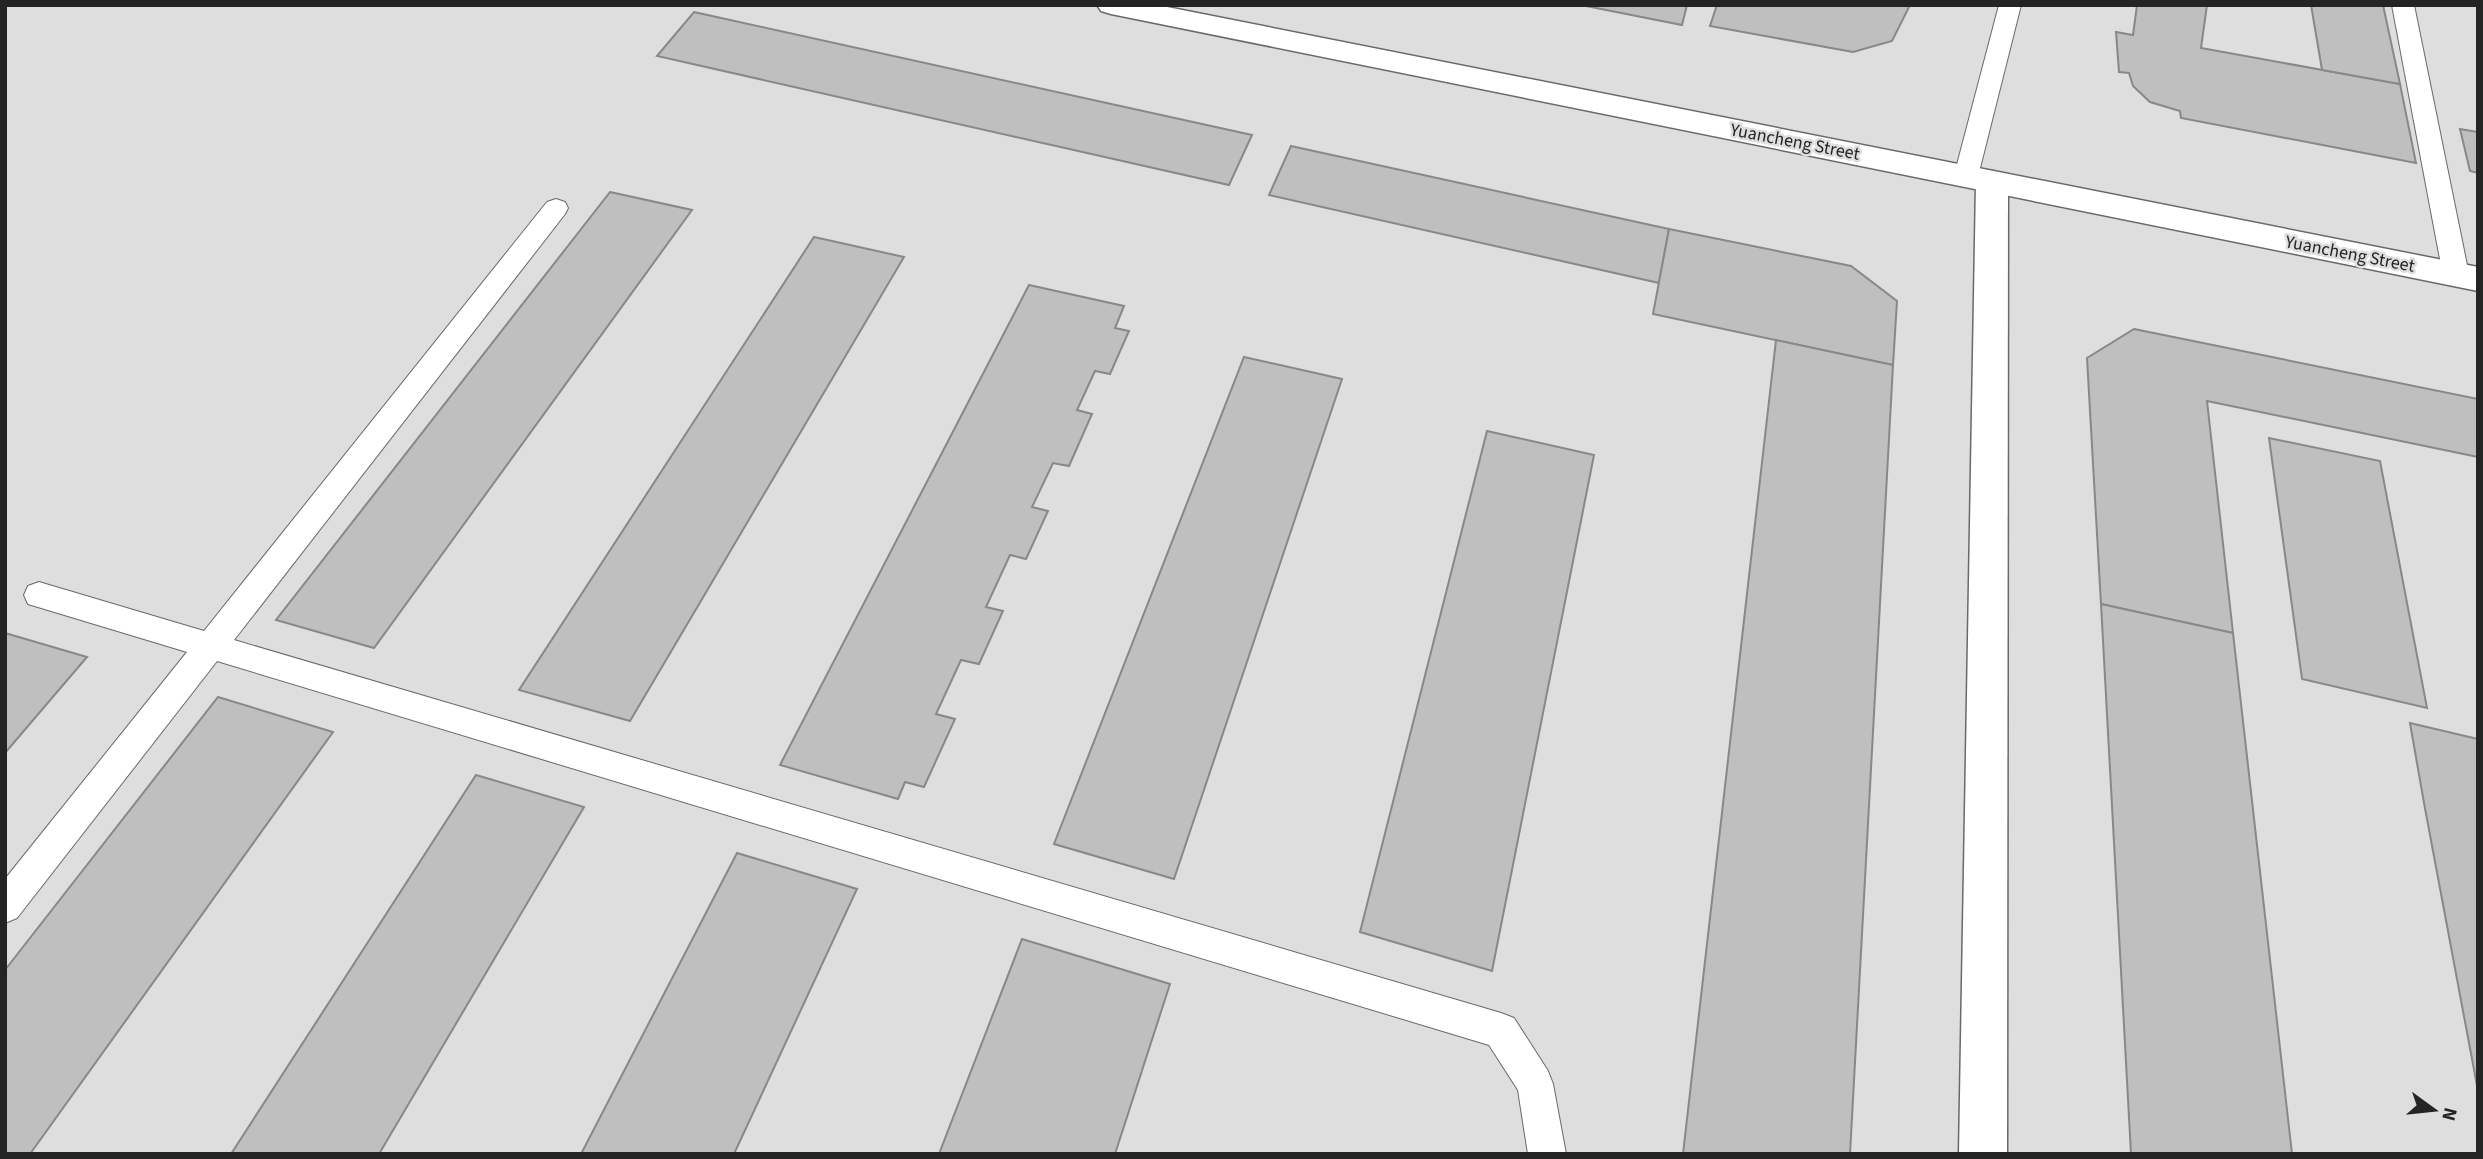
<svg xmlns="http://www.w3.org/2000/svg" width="2483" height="1159" font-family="'Source Sans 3',sans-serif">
	<rect width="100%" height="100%" fill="#dededf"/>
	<g fill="#bfbfc0" stroke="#878888" stroke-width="2">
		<polygon points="1581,5 1687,5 1682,25"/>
		<polygon points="1717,5 1910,5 1892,41 1853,52 1710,26"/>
		<polygon points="2137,5 2207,5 2201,48 2400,84 2416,163 2181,118 2180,111 2150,102 2133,86 2129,73 2119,72 2116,32 2133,35"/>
		<polygon points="2311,5 2383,5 2400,84 2322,70"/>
		<polygon points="694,12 1252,135 1229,185 657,56"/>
		<polygon points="2460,129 2478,132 2478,173 2470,171"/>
		<polygon points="1291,146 1669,229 1659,283 1269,195"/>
		<polygon points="610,192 692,210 374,648 276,620"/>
		<polygon points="1669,229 1851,266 1897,301 1893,365 1653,314"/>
		<polygon points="814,237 904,257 630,721 519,690"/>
		<polygon points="1029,285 1124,306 1115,328 1129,331 1110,374 1095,371 1077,410 1092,414 1069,466 1053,463 1032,507 1048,511 1026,559 1010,555 986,607 1003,611 979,664 961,660 936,714 955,719 924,787 905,782 898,799 780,765"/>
		<polygon points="2134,329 2478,399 2478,457 2207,401 2233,633 2101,604 2087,358"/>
		<polygon points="1776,340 1893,365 1850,1154 1683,1154"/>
		<polygon points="1244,357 1342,379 1174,879 1054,844"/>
		<polygon points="1487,431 1594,455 1492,971 1360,932"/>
		<polygon points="2269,438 2380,461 2427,708 2302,679"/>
		<polygon points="2101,604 2233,633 2292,1154 2131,1154"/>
		<polygon points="5,633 87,657 5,753"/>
		<polygon points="218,697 333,732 30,1154 5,1154 5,970"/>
		<polygon points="2410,723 2478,739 2478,1091 2424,803"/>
		<polygon points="476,775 584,807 379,1154 231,1154"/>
		<polygon points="737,853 857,889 734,1154 581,1154"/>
		<polygon points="1022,939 1170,984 1115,1154 939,1154"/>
	</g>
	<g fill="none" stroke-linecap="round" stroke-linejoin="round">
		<defs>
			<g id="service">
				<polygon points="1999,5 2021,5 1978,176 1975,182 1966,184 1957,182 1954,176"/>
				<polygon points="2392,5 2414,5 2469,275 2465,282 2456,284 2447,282 2443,275"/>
				<polygon points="556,199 565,202 568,208 565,214 234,640 1501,1013 1514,1018 1548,1071 1553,1084 1566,1154 1528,1154 1518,1090 1489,1045 217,661 17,918 5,923 5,879 187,652 28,604 24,595 28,586 39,582 204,631 547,202"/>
			</g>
			<polygon id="minor" points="1992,171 2003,174 2008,182 2007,1154 1959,1154 1976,182 1981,174"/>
			<polygon id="tertiary" points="1097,5 1157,5 2478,267 2478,291 1111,14 1101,11"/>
		</defs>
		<use href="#service" stroke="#69696a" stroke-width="2"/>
		<use href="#minor" stroke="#69696a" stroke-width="3"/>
		<use href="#tertiary" stroke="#69696a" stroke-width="3"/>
		<use href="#service" fill="#fff" fill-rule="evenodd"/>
		<use href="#minor" fill="#fff" fill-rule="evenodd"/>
		<use href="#tertiary" fill="#fff" fill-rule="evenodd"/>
	</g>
	<g text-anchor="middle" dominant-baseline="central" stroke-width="5" stroke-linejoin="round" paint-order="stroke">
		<g font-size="18" fill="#242424" stroke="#dededf">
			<text transform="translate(1795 142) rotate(11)">Yuancheng Street</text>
			<text transform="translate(2350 254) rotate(11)">Yuancheng Street</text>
		</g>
	</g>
	<rect width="2483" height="1159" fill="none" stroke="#242424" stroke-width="14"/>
	<g transform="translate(2434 1110) rotate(105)" stroke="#dededf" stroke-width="5" paint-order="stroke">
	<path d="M0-5L12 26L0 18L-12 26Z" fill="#242424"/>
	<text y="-10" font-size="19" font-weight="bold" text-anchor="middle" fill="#242424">N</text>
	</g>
</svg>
